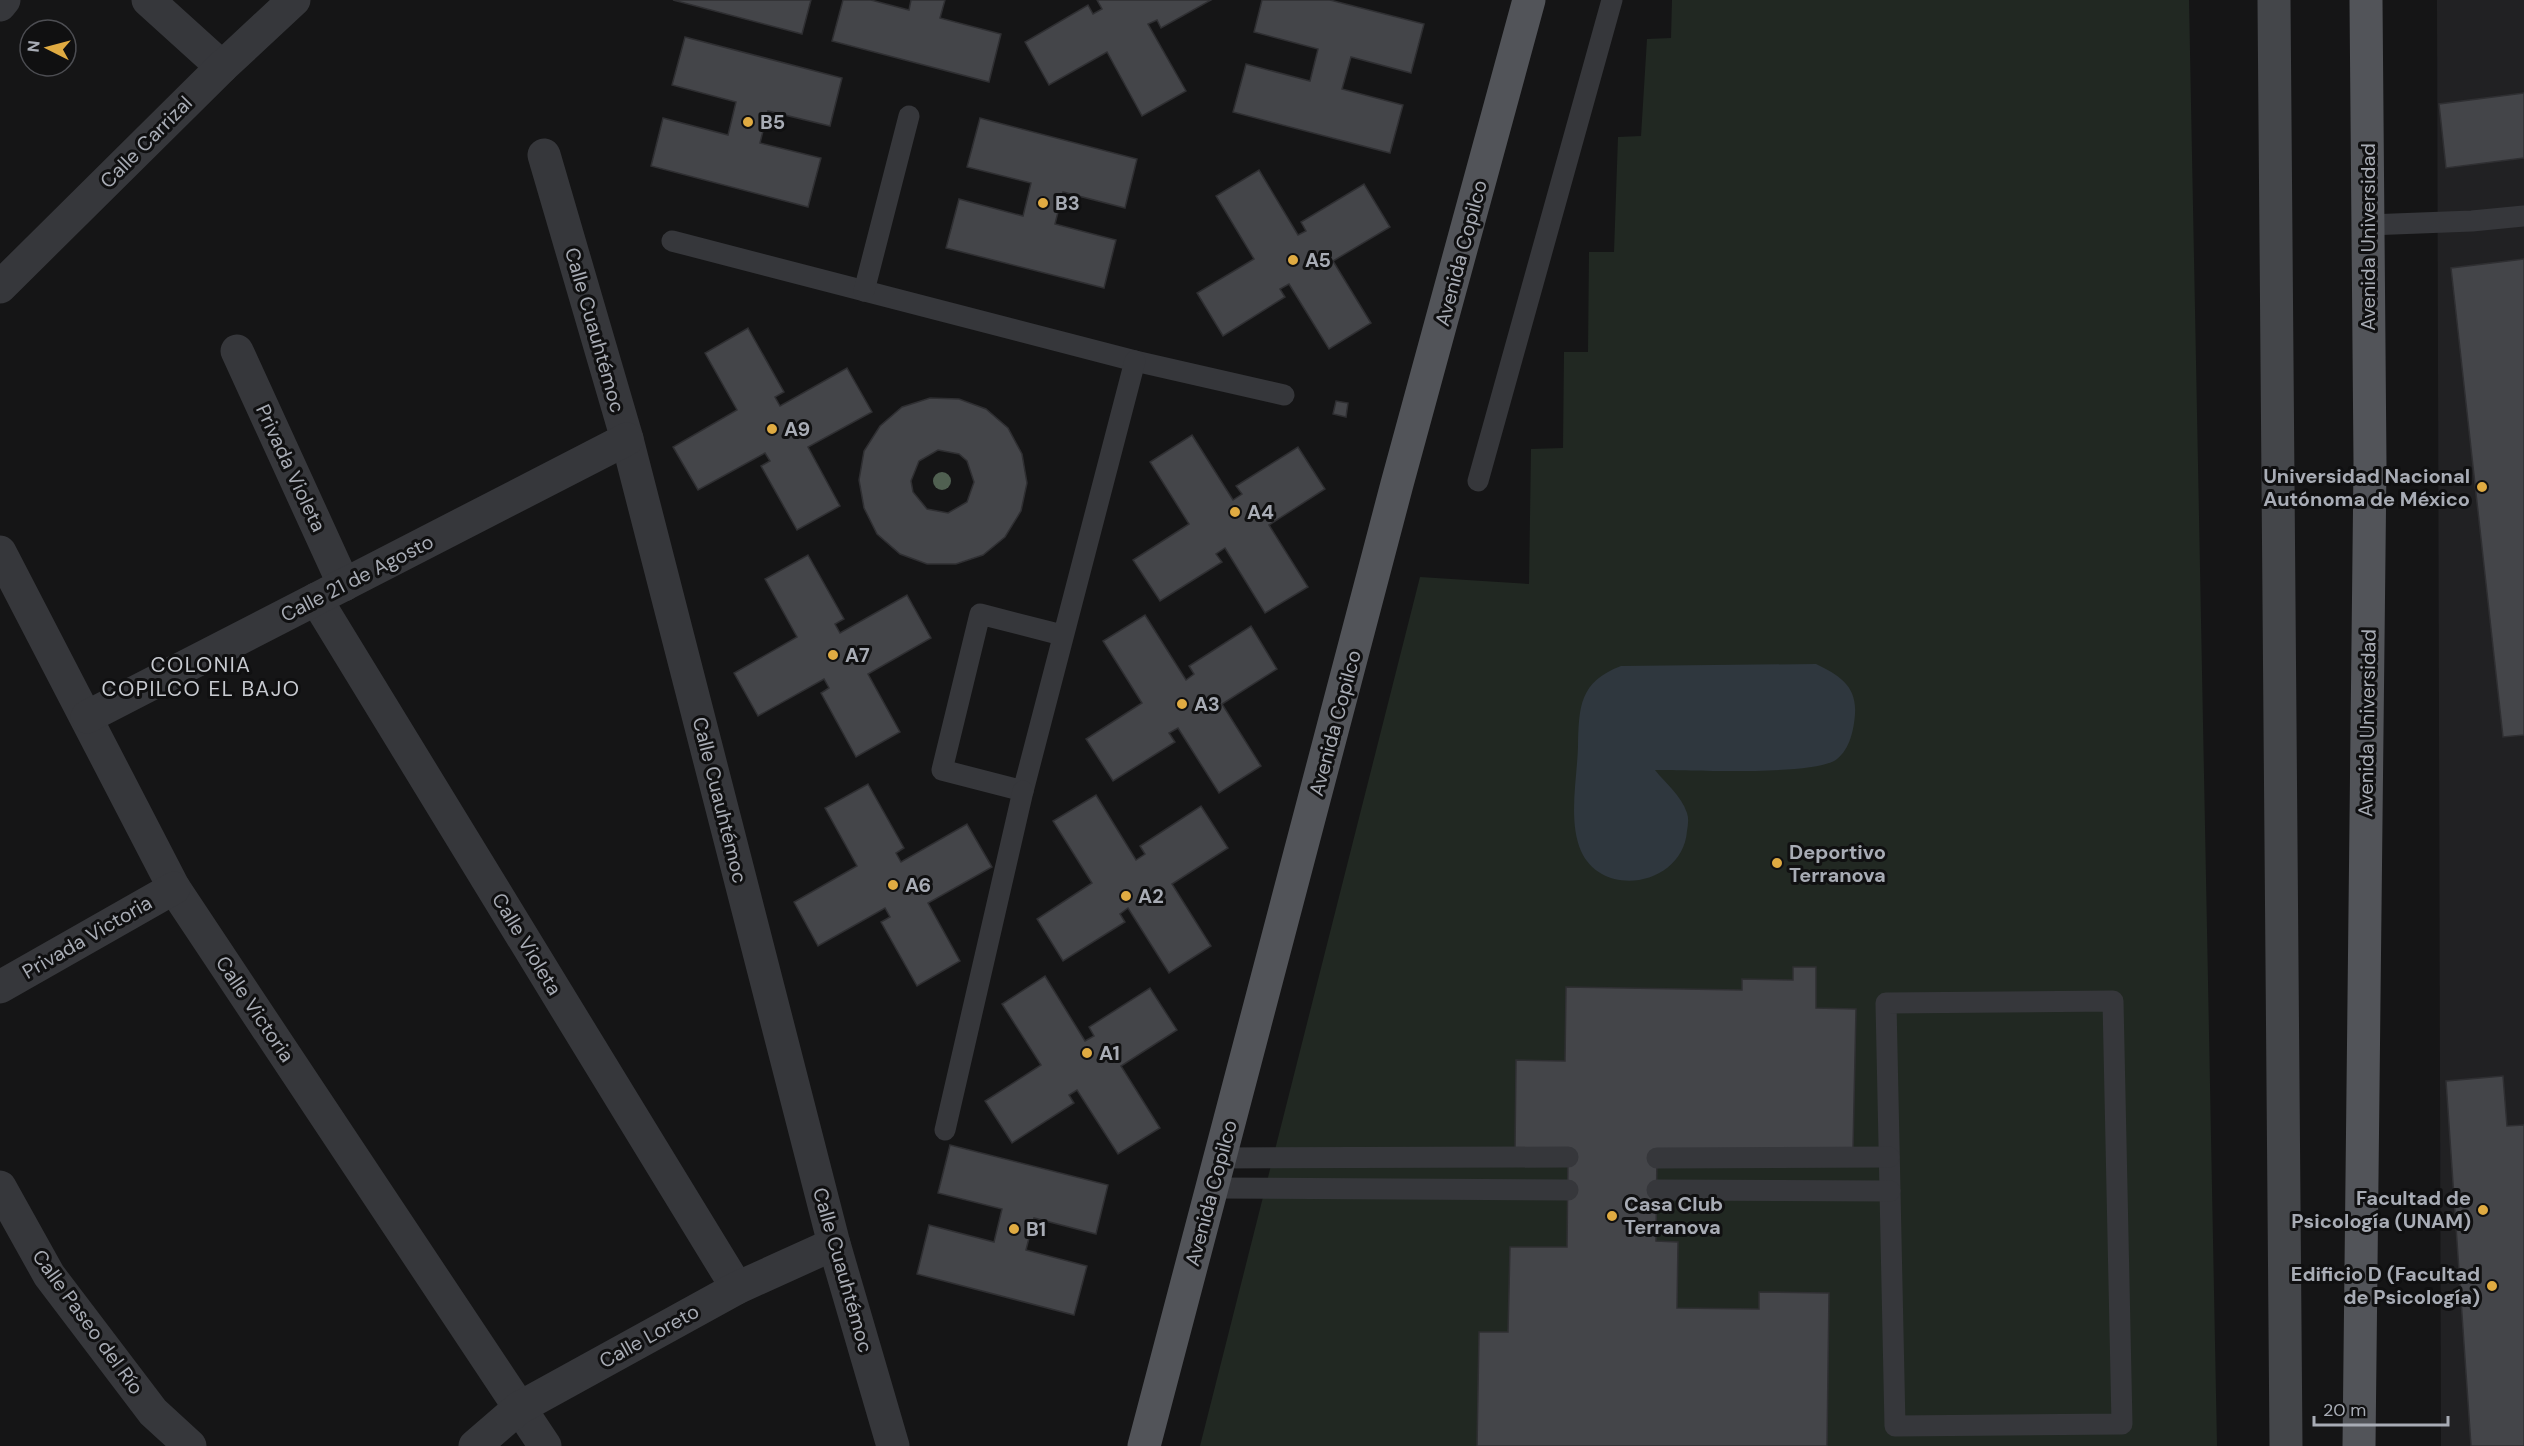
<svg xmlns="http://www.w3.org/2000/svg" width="2524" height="1446" font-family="'DM Sans',sans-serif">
	<rect width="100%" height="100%" fill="#151516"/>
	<polygon fill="#212123" points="2437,0 2524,0 2524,1446 2441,1446"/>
	<polygon fill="#212822" points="1672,0 2189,0 2217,1446 1200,1446 1420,577 1529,584 1531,449 1563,448 1564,352 1588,352 1589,252 1614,252 1618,137 1641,136 1647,39 1671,38"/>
	<path fill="#2f373e" d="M1816,664C1839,675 1857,686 1855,714C1854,729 1850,749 1837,759C1817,776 1687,770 1655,770C1666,784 1681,795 1687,813C1689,819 1688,825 1687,831C1683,885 1603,900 1581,851C1568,821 1577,779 1578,747C1579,707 1579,682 1621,666Z"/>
	<g fill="#444549" stroke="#2f2f32" stroke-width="1.5" fill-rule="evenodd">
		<polygon points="673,0 811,0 802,34"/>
		<polygon points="843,0 871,0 909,10 911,0 945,0 940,18 1001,34 989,82 832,41"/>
		<polygon points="1097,0 1211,0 1161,28 1157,20 1148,24 1186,91 1142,116 1107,52 1049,85 1025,42 1088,5 1093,14 1102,9"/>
		<polygon points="1262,0 1330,0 1424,24 1411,73 1351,57 1342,89 1403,105 1390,153 1233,112 1246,64 1310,81 1318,49 1254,32"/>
		<polygon points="685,37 842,78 830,126 768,111 760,143 821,158 808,207 651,166 663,118 728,135 736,102 672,85"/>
		<polygon points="2524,93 2524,158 2446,168 2439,104"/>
		<polygon points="980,118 1137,159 1125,208 1063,192 1055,224 1116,240 1104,288 946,248 959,199 1023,216 1031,183 967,167"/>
		<polygon points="1259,170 1298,235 1306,231 1301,222 1364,184 1390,227 1333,261 1371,323 1329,349 1289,284 1280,289 1285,297 1223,336 1197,293 1254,259 1216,196"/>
		<polygon points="2524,259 2524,735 2503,737 2451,268"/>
		<polygon points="748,328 784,392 775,397 780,406 847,368 872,412 808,447 840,506 797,530 761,466 770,461 765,453 698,490 673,447 737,410 705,353"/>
		<path d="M930,398L959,399L986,409L1008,428L1022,454L1027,483L1021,511L1005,537L983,555L956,564H927L900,554L877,534L864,508L859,480L864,451L880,426L902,407ZM938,450L959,454L967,461L974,482L967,502L948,513L927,509L913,492L911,481L919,461Z"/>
		<polygon points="1336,401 1348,403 1346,417 1333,414"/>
		<polygon points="1192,435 1233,500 1242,494 1236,486 1298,447 1325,489 1269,525 1308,587 1265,613 1225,548 1216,554 1222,562 1160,601 1133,560 1189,524 1150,462"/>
		<polygon points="808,555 844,619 835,624 840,633 907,595 931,638 868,674 900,732 856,757 821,693 829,688 824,679 758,716 734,673 797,637 765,579"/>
		<polygon points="1145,615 1186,680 1194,674 1189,666 1251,626 1277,669 1222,704 1261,766 1219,793 1178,728 1169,733 1175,742 1113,781 1086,739 1142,703 1103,641"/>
		<polygon points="868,784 904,848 896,853 901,862 967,824 992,867 928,903 960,961 917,986 881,922 890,917 885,908 818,946 794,902 857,866 825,808"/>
		<polygon points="1096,795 1136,860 1145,854 1140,846 1201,806 1228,848 1172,884 1211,946 1169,973 1128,908 1120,914 1125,922 1063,961 1037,919 1092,883 1053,821"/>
		<polygon points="1793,967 1816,967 1816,1008 1856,1009 1853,1149 1657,1152 1656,1241 1678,1242 1677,1308 1759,1309 1759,1292 1829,1293 1827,1446 1477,1446 1479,1332 1508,1332 1510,1247 1567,1247 1568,1157 1515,1150 1516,1060 1565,1061 1566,987 1742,990 1742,979 1793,980"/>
		<polygon points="1045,976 1085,1041 1094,1036 1089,1027 1150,988 1177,1030 1121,1066 1160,1128 1118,1154 1077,1090 1069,1095 1074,1103 1012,1143 985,1101 1041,1065 1002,1004"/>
		<polygon points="2503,1076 2507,1126 2524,1125 2524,1446 2471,1446 2446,1081"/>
		<polygon points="950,1145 1108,1185 1096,1234 1034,1218 1026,1250 1087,1266 1074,1315 917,1274 929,1225 994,1242 1002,1209 938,1193"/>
	</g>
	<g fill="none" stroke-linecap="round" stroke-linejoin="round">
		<g stroke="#36373b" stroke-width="21">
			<polyline points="2368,225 2472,221 2524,216"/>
			<polyline points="672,241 1135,361 1284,395"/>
			<polyline points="864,291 909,116"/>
			<polyline points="1478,481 1612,0"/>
			<polyline points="1062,635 980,614 942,770 1023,791 1135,361"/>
			<polygon points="2113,1001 2122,1424 1895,1426 1886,1003"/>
			<polyline points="945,1130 1023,791"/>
			<polyline points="1221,1158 1568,1157"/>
			<polyline points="1657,1158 1889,1157"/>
			<polyline points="1212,1188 1568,1190"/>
			<polyline points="1657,1190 1890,1191"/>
		</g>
		<g stroke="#36373b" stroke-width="33">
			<polyline points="148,0 222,67"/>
			<polyline points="0,5 4,0"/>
			<polyline points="544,155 627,439 834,1244 893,1446"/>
			<polyline points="0,287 222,67 294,0"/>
			<polyline points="237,351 344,585"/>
			<polyline points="0,552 174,888 545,1446"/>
			<polyline points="316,599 737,1288"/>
			<polyline points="87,717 627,439"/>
			<polyline points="0,987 174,888"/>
			<polyline points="0,1187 49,1275 153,1412 190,1446"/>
			<polyline points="475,1446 519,1408 737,1288 834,1244"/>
		</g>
		<polyline stroke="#44464a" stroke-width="33" points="2274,0 2286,1446"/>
		<g stroke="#525459" stroke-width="33">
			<polyline points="1144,1446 1397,484 1529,0"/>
			<polyline points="2359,1446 2370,464 2366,0"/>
		</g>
	</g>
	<circle fill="#506051" cx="942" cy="481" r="9"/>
	<g fill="#e0ab42" stroke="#101011" stroke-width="2">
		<circle cx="748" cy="122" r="6"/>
		<circle cx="1043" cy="203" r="6"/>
		<circle cx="1293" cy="260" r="6"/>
		<circle cx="772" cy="429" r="6"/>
		<circle cx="2482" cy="487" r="6"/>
		<circle cx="1235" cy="512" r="6"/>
		<circle cx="833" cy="655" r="6"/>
		<circle cx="1182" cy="704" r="6"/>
		<circle cx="1777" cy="863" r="6"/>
		<circle cx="893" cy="885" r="6"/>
		<circle cx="1126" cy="896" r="6"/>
		<circle cx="1087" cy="1053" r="6"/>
		<circle cx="2483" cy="1210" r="6"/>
		<circle cx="1612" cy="1216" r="6"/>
		<circle cx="1014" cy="1229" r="6"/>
		<circle cx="2492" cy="1286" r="6"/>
	</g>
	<g text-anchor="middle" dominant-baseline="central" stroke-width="6" stroke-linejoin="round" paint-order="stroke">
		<g font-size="20" font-weight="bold" fill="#a8acb5" stroke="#101011" text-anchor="start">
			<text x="760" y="122">B5</text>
			<text x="1055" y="203">B3</text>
			<text x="1305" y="260">A5</text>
			<text x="784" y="429">A9</text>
			<text x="2470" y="476" text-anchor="end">Universidad Nacional<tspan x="2470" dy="23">Autónoma de México</tspan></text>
			<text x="1247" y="512">A4</text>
			<text x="845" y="655">A7</text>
			<text x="1194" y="704">A3</text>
			<text x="1789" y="852">Deportivo<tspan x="1789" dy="23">Terranova</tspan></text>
			<text x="905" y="885">A6</text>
			<text x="1138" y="896">A2</text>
			<text x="1099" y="1053">A1</text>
			<text x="2471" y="1198" text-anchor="end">Facultad de<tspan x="2471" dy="23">Psicología (UNAM)</tspan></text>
			<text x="1624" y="1204">Casa Club<tspan x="1624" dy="23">Terranova</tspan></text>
			<text x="1026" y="1229">B1</text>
			<text x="2480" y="1274" text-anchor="end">Edificio D (Facultad<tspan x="2480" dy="23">de Psicología)</tspan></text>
		</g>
		<g font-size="20" fill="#a8acb5" stroke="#101011">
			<text transform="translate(146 142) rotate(-45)">Calle Carrizal</text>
			<text transform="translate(2368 237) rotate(-90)">Avenida Universidad</text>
			<text transform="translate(1461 253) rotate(-75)">Avenida Copilco</text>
			<text transform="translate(595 330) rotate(74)">Calle Cuauhtémoc</text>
			<text transform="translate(291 468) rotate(65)">Privada Violeta</text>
			<text transform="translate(357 578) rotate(-27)">Calle 21 de Agosto</text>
			<text transform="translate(1335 723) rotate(-75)">Avenida Copilco</text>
			<text transform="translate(2367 723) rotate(-89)">Avenida Universidad</text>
			<text transform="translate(720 800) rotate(76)">Calle Cuauhtémoc</text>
			<text transform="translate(87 937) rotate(-30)">Privada Victoria</text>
			<text transform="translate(527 944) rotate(59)">Calle Violeta</text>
			<text transform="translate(255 1009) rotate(56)">Calle Victoria</text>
			<text transform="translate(1211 1193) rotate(-75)">Avenida Copilco</text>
			<text transform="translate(843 1270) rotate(74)">Calle Cuauhtémoc</text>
			<text transform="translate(88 1322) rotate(54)">Calle Paseo del Río</text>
			<text transform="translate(649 1336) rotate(-29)">Calle Loreto</text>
		</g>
		<g font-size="21" letter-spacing="1.5" fill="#c8cbd1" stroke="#101011">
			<text x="201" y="665">COLONIA<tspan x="201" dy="24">COPILCO EL BAJO</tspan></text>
		</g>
	</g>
	<g transform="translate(48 48) rotate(276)"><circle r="28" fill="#101011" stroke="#4d4e53" stroke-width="1.5"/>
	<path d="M0-4.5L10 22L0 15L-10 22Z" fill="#e0ab42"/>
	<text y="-9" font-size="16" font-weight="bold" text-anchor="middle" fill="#a8acb5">N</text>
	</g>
	<path d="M2314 1416v9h134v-9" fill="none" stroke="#a8acb5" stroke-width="3"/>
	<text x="2323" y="1416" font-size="18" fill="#a8acb5" stroke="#101011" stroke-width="4.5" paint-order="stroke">20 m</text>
</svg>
